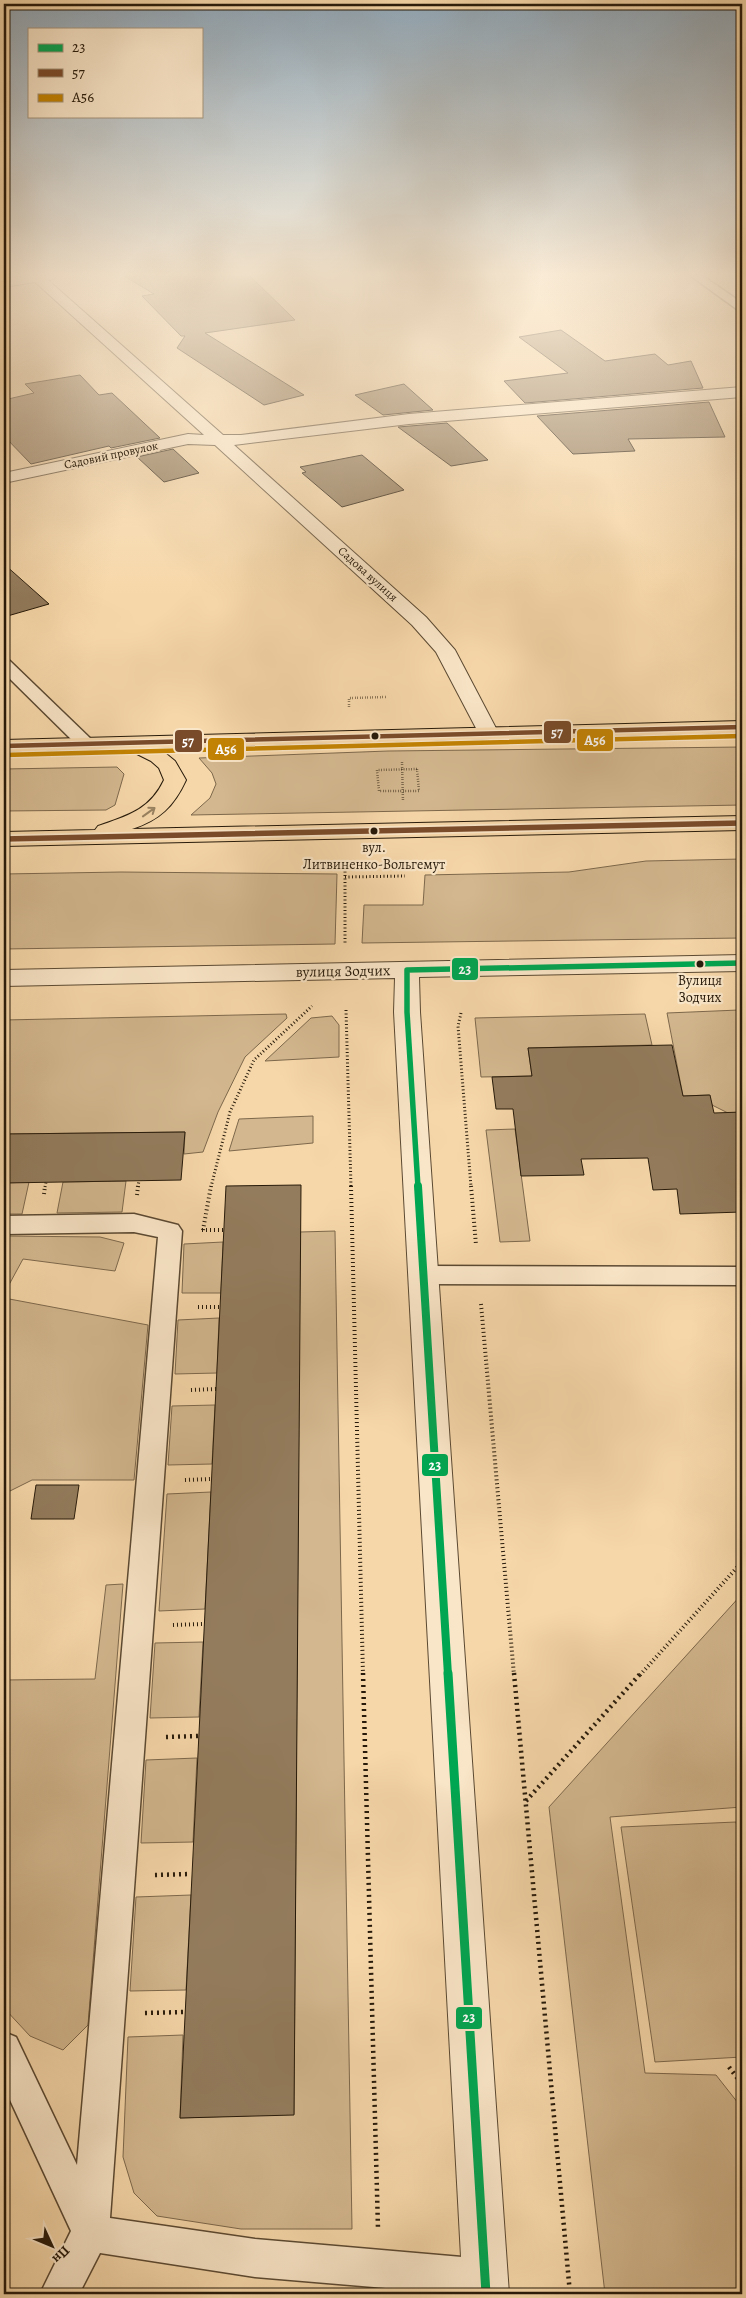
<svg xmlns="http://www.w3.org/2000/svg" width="746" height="2298" font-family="Alegreya,serif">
	<rect width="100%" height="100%" fill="#f6d7a9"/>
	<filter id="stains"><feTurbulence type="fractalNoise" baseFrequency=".004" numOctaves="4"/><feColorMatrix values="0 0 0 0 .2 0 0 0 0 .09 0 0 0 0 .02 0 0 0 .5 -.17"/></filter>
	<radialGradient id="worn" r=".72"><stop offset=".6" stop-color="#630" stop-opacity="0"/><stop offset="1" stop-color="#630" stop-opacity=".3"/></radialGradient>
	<g fill="#d3b78e" stroke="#7d684c">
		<polygon points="742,747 742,805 191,815 210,798 216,784 212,773 199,758 388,751"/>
		<polygon points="117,767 124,774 115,805 106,810 4,811 4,769"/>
		<polygon points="742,859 742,938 362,943 364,905 423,905 425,875 569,872 646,861"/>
		<polygon points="121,872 337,874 335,944 4,949 4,874"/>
		<polygon points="739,1010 742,1028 742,1086 741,1086 742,1112 728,1113 712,1105 709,1095 683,1096 667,1013"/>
		<polygon points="286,1014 287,1018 245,1057 218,1112 203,1152 184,1154 185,1132 4,1134 4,1020"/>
		<polygon points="645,1014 652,1045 528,1048 532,1076 481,1077 475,1018"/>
		<polygon points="332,1016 339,1025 339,1057 265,1061 311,1018"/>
		<polygon points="313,1116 313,1143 229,1151 239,1119"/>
		<polygon points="515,1129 530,1241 500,1242 486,1130"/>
		<polygon points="126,1181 122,1212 57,1213 63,1182"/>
		<polygon points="29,1182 22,1214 4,1214 4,1183"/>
		<polygon points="335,1231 352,2229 241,2229 157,2216 134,2193 123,2157 128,2037 183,2035 180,2118 294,2114 300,1232"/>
		<polygon points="4,1236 100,1237 124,1243 115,1271 23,1259 4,1294"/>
		<polygon points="223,1242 221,1293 182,1293 184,1244"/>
		<polygon points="4,1298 148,1325 134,1480 32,1480 4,1494"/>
		<polygon points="219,1318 217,1373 175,1374 178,1320"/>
		<polygon points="215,1405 212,1464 168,1465 172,1406"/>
		<polygon points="211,1492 205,1609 159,1611 167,1494"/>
		<polygon points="123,1584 88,2025 63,2050 30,2036 4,2008 4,1680 95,1679 106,1585"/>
		<polygon points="742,1594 742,1807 610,1817 645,2073 716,2075 742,2108 742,2294 605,2294 549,1807"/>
		<polygon points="203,1642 199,1717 150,1718 155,1643"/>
		<polygon points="197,1758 193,1842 141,1843 146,1760"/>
		<polygon points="736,1822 742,1852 742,2057 655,2062 621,1827"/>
		<polygon points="191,1895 186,1990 130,1991 136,1897"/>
	</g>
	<g fill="#937c5d" stroke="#271a0a">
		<polygon points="124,276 250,276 295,320 205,333 304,395 264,405 177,348 185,336 181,336 142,296 154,294"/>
		<polygon points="561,330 605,361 655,354 668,365 691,361 703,388 525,403 504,381 568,373 519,337"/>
		<polygon points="80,375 99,395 112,393 160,438 111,448 109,446 31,464 4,436 4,400 34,393 25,384"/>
		<polygon points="404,384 433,410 383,415 355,395"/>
		<polygon points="709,402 725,437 628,439 635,451 573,454 537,416"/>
		<polygon points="447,423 488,460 451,466 398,427"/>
		<polygon points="173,449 199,473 164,482 137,457"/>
		<polygon points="362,455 404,490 342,507 302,473 306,472 300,467"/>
		<polygon points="4,564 49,604 4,617"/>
		<polygon points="672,1045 683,1096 710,1095 714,1113 742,1112 742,1212 680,1214 677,1189 653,1190 648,1158 581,1159 584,1175 521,1176 513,1109 496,1109 492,1077 532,1076 528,1048"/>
		<polygon points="185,1132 181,1180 4,1183 4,1134"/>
		<polygon points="301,1185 294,2115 180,2118 226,1186"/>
		<polygon points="36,1485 79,1485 74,1519 31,1519"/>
	</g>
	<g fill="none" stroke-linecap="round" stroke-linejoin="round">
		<defs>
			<g id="service">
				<polygon points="691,276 703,276 742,303 742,311 738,310"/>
				<polygon points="4,659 10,661 92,740 95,744 92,748 80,748 4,673"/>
				<polygon points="134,1214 178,1225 182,1231 110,2218 255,2239 485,2259 498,2265 504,2278 498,2291 491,2294 457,2294 255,2277 100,2253 79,2294 40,2294 71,2231 4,2087 4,2032 16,2037 77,2165 158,1237 134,1232 4,1234 4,1216"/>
				<polygon points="424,1266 742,1267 742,1285 424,1284 415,1281 412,1275 415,1269"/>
			</g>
			<g id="minor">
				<polygon points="25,276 56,276 54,279 48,280 223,435 241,435 409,414 742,387 742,397 409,424 234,445 426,617 455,650 498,732 495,736 488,738 481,736 478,732 436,652 412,625 215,445 188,444 4,483 4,473 188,434 204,435 35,282 4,287 4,279"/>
				<polygon points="742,955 742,971 419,977 420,1012 509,2294 463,2294 394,1012 395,978 4,986 4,970"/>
			</g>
			<path id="trunk" d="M742,721V733L159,748L175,761L186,780C174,806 160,820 132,829L742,816V830L4,846V832L95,830L98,826C127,816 150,810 164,780L159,768L151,761L127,749L4,752V740Z"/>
		</defs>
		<use href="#service" stroke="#5b4932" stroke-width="3"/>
		<use href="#minor" stroke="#5b4932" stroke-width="2"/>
		<use href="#trunk" stroke="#271a0a" stroke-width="2"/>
		<g stroke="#271a0a" stroke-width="2.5" stroke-dasharray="0.5 2" stroke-linecap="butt">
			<polyline points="349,707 349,698 387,697"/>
			<polyline points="402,762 403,802"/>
			<polygon points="417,769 419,791 379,791 377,770"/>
		</g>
		<g stroke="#271a0a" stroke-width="3" stroke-dasharray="1 2.5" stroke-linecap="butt">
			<polyline points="345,861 345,943"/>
			<polyline points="345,877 405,876"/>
			<polyline points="346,1010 351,1187"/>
			<polyline points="461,1013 458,1026 471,1187"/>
			<polyline points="45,1187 46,1182"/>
			<polyline points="138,1187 139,1180"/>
			<polyline points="211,1187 230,1112 254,1060 312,1006"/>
		</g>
		<g stroke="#271a0a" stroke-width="4" stroke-dasharray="1 3" stroke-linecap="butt">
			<polyline points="351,1186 363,1675"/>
			<polyline points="471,1186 476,1245"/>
			<polyline points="44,1194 45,1186"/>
			<polyline points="137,1195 138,1186"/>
			<polyline points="202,1230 224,1230"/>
			<polyline points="203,1230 211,1186"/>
			<polyline points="481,1304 514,1675"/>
			<polyline points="198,1307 220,1307"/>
			<polyline points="191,1390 216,1389"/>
			<polyline points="185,1480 212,1479"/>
			<polyline points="173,1625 204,1624"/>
			<polyline points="640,1675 742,1562"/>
		</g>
		<g stroke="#271a0a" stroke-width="4.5" stroke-dasharray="2 4" stroke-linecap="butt">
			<polyline points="363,1673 378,2229"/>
			<polyline points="514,1673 570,2294"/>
			<polyline points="166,1737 198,1736"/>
			<polyline points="526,1801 641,1673"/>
			<polyline points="155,1875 191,1874"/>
			<polyline points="145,2013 185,2012"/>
			<polyline points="729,2067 742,2084"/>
		</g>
		<use href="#service" fill="#f9e5c7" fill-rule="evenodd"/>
		<use href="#minor" fill="#f9e5c7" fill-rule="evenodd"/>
		<use href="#trunk" fill="#f6d7a9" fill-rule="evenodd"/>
		<defs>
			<polyline id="bus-1-far2" points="418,1187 407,1012 407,970 742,963"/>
			<polyline id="bus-1-far1" points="418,1186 448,1675"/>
			<polyline id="bus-1" points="448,1673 486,2294"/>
			<polyline id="bus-2-far1" points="4,746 742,727"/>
			<polyline id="bus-2" points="4,839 742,823"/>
			<polyline id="bus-3" points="4,755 742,736"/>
		</defs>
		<use href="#bus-1-far2" stroke="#f9e5c7" stroke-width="9"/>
		<use href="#bus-1-far1" stroke="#f9e5c7" stroke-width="11"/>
		<use href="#bus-1" stroke="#f9e5c7" stroke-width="13"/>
		<use href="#bus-2-far1" stroke="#f9e5c7" stroke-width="7"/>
		<use href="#bus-2" stroke="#f9e5c7" stroke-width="9"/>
		<use href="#bus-3" stroke="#f9e5c7" stroke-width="7"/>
		<use href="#bus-1-far2" stroke="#00a651" stroke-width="5.5"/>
		<use href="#bus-1-far1" stroke="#00a651" stroke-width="8"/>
		<use href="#bus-1" stroke="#00a651" stroke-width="9"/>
		<use href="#bus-2-far1" stroke="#7a4b2a" stroke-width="4.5"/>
		<use href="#bus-2" stroke="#7a4b2a" stroke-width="5.5"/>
		<use href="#bus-3" stroke="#c38302" stroke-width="4.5"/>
	</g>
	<defs><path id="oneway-shaft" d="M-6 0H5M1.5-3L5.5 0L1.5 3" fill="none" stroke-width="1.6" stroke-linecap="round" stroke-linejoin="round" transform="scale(1.25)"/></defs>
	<use stroke="#998261" href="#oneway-shaft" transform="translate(149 812) rotate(-36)"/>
	<linearGradient id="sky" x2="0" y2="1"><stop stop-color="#91a8b9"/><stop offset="0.46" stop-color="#fbedd8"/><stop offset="1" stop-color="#fbedd8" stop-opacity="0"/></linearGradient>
	<rect width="746" height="597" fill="url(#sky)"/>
	<g fill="#271a0a" stroke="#f9e5c7" stroke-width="2">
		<circle cx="375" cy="736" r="4.5"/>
		<circle cx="374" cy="831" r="4.5"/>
		<circle cx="700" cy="964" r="4.5"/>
	</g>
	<g text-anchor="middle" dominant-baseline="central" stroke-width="4.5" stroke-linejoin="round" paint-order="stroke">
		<g font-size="12" fill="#271a0a" stroke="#f9e5c7">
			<text transform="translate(111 455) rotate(-12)">Садовий провулок</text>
			<text transform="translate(368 574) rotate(42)">Садова вулиця</text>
		</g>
		<g font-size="14" fill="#271a0a" stroke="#f9e5c7">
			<text x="374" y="847">вул.<tspan x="374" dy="17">Литвиненко-Вольгемут</tspan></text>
			<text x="700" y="980">Вулиця<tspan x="700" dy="17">Зодчих</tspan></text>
		</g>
		<g font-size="15" fill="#271a0a" stroke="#f9e5c7">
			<text transform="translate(343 971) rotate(-1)">вулиця Зодчих</text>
		</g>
	</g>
	<g stroke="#f9e5c7" stroke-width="2">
		<rect x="543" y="720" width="29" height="24" rx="5" fill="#7a4b2a"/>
		<rect x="576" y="728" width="38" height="24" rx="5" fill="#c38302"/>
		<rect x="174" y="729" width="29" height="24" rx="5" fill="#7a4b2a"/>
		<rect x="207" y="737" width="38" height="24" rx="5" fill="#c38302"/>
		<rect x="451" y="957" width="28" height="24" rx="5" fill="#00a651"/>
		<rect x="421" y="1453" width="28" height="24" rx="5" fill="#00a651"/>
		<rect x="455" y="2006" width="28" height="24" rx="5" fill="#00a651"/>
	</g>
	<g font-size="14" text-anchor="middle" font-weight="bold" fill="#fff">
		<text x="557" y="737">57</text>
		<text x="595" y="745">A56</text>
		<text x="188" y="746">57</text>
		<text x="226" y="754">A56</text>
		<text x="465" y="974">23</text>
		<text x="435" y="1470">23</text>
		<text x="469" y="2022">23</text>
	</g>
	<rect width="746" height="2298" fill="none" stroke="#f6d7a9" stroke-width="20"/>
	<rect x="5" y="5" width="736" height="2288" fill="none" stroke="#271a0a" stroke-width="2.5"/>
	<rect x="10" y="10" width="726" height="2278" fill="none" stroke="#271a0a"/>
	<rect x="28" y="28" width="175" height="90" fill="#f9e5c7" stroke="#a5947b"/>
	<rect x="38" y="44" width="25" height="8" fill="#00a651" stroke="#a5947b"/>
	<text x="72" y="52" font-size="15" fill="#271a0a">23</text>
	<rect x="38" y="69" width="25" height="8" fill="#7a4b2a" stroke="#a5947b"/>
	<text x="72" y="78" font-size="15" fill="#271a0a">57</text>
	<rect x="38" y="94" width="25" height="8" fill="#c38302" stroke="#a5947b"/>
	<text x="72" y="102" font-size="15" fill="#271a0a">A56</text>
	<g transform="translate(52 2246) rotate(134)" stroke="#f9e5c7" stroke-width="4" paint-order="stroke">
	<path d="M0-4L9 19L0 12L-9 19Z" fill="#271a0a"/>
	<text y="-8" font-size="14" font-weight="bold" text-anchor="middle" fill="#271a0a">Пн</text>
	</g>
	<rect width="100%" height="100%" filter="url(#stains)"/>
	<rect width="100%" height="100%" fill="url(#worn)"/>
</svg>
